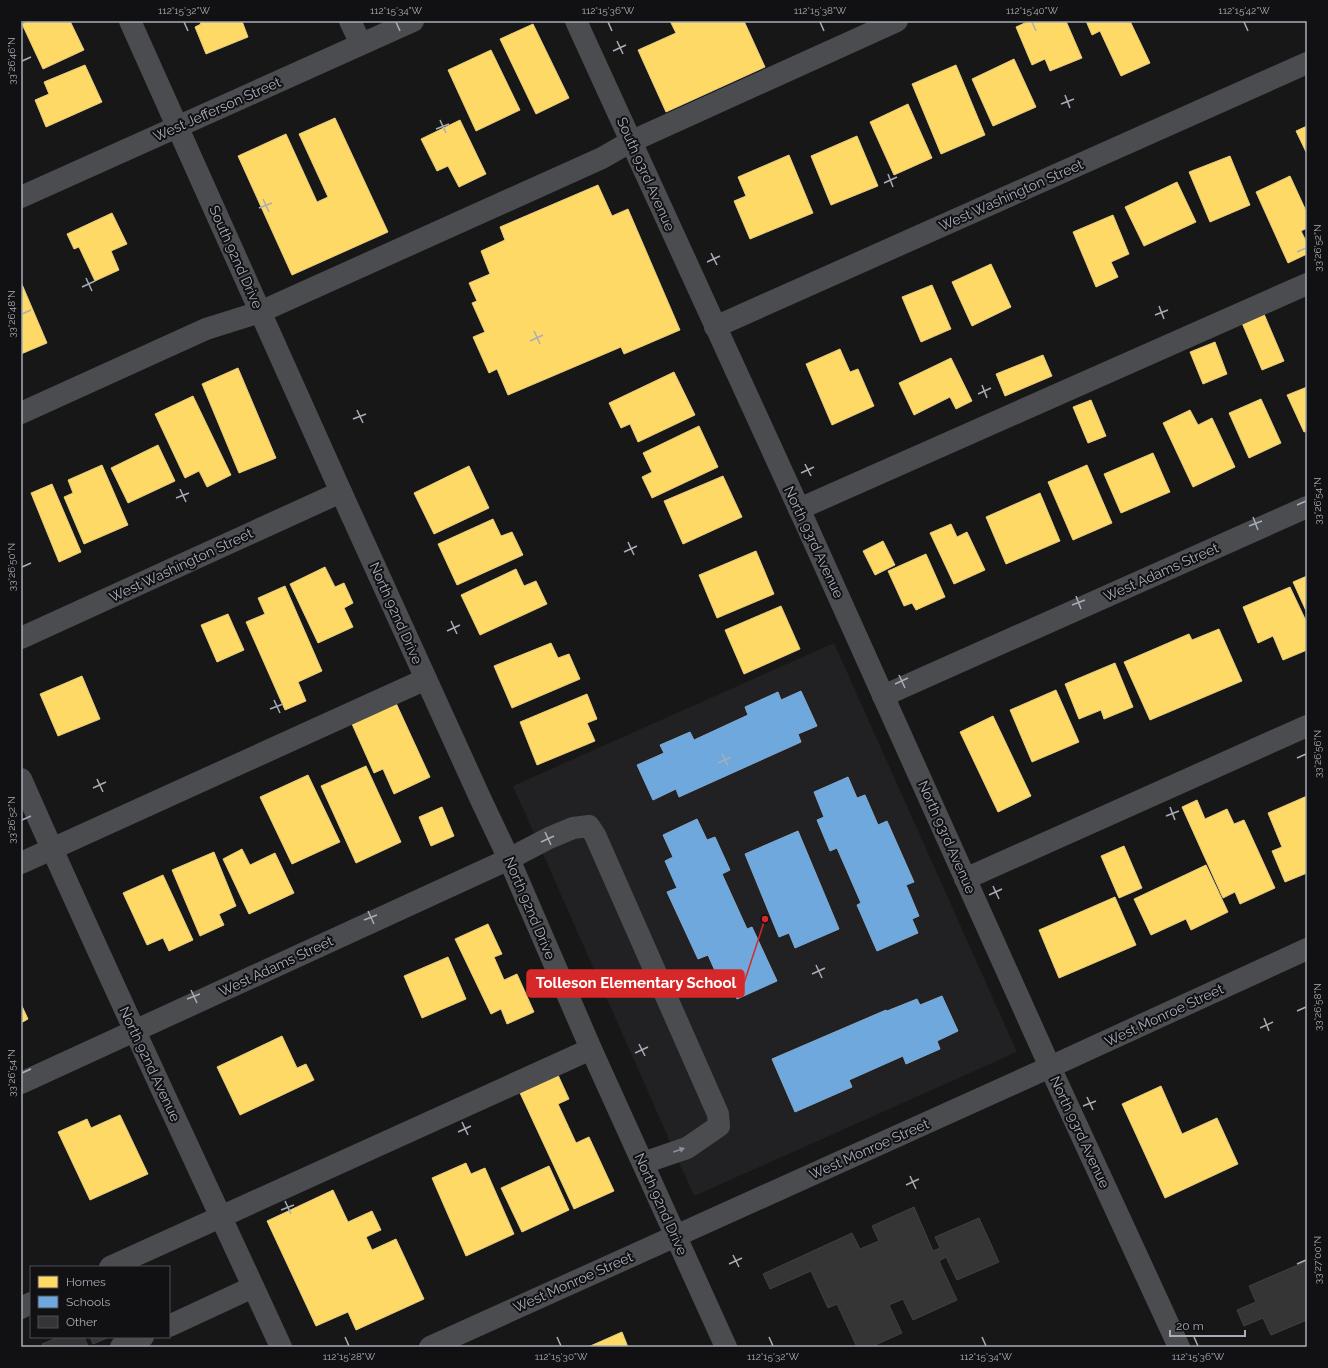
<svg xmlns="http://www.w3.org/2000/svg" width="1328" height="1368" font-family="Raleway,sans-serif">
	<rect width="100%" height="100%" fill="#171717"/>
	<polygon fill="#212123" points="834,643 1017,1052 694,1196 513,786"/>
	<g fill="#ffd966" stroke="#e5cc7f">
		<polygon points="28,21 70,21 84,50 43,69 22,24"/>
		<polygon points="199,21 242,21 248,37 206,54 195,27 201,24"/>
		<polygon points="670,21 744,21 765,67 666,112 638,50 676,33"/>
		<polygon points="1029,21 1066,21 1082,58 1050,71 1045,59 1032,65 1016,27"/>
		<polygon points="1086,21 1130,21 1150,63 1121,76 1100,31 1092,35"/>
		<polygon points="533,24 569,98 536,114 500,39"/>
		<polygon points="491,50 520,110 476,131 448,70"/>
		<polygon points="1014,59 1036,107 993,126 972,79"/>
		<polygon points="85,65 102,102 46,127 35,100 49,94 44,82"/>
		<polygon points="956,65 985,135 941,154 912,84"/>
		<polygon points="908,104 932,158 894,175 870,122"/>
		<polygon points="335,118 388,232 292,275 238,156 286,134 317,202 328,197 299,134"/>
		<polygon points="460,120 486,174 459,187 448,166 437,171 421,139"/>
		<polygon points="1307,126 1307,154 1296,131"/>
		<polygon points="857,136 878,186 831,205 811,156"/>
		<polygon points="789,155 813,213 750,239 734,201 746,196 738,177"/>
		<polygon points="1230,156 1250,205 1210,222 1189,172"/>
		<polygon points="1290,176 1307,213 1307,228 1301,231 1307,243 1307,254 1288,263 1256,192"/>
		<polygon points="1177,182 1196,222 1144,246 1125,207"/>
		<polygon points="598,185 612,216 628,209 680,330 624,354 621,347 508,395 497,369 489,373 473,337 485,332 472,303 477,301 469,283 490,274 481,251 505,240 500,227"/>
		<polygon points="112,213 127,244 111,251 119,270 95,281 79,247 74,249 67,234"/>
		<polygon points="1113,215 1129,254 1111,262 1118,277 1096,287 1073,232"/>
		<polygon points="991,264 1011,307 972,326 952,282"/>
		<polygon points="21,282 47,343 21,354"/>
		<polygon points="932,285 951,329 921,342 902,297"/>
		<polygon points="1264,314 1284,361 1262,370 1242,323"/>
		<polygon points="1215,342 1227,374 1203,384 1190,352"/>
		<polygon points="840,349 850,372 858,369 874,406 832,425 806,364"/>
		<polygon points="1043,355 1052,376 1005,396 996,374"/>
		<polygon points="951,358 972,401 956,409 950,397 914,415 899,383"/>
		<polygon points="238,368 276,458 239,473 202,384"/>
		<polygon points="674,372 695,415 638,442 630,424 621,428 609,403"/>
		<polygon points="1307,387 1307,431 1304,432 1287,395"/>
		<polygon points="193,396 231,475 207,487 199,471 185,478 155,414"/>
		<polygon points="1261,399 1281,443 1249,458 1229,413"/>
		<polygon points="1091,400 1106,436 1088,443 1073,407"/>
		<polygon points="1190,410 1198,425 1212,418 1235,467 1193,487 1163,423"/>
		<polygon points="699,426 718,467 652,498 642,477 652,472 643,453"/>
		<polygon points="158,445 175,481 128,503 111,468"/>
		<polygon points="1153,453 1170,492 1121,513 1104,474"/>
		<polygon points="102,465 128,525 84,544 64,497 73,493 68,480"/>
		<polygon points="1087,465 1112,523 1073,540 1048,482"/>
		<polygon points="469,466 489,508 434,534 414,493"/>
		<polygon points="723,476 742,517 683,544 664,501"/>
		<polygon points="52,484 81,552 59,562 31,493"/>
		<polygon points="1040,493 1060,541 1006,564 986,517"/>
		<polygon points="493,519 501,536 512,532 523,555 457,585 438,544"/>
		<polygon points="951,524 957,537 967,532 985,570 954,584 930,533"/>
		<polygon points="883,541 895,565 875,575 863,551"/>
		<polygon points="756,551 774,594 717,618 699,575"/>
		<polygon points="926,554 945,597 916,610 912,603 904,606 888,571"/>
		<polygon points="325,567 335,587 344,583 353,603 344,608 353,627 318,643 290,584"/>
		<polygon points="516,569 524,586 536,581 547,604 480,635 461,595"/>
		<polygon points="1307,576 1307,613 1293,582"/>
		<polygon points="285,586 322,671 298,682 306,701 285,710 246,622 265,614 258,598"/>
		<polygon points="1290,587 1307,623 1307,650 1283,660 1273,636 1258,643 1243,607"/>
		<polygon points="781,606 800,649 744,674 725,630"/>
		<polygon points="228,614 244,650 217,662 201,625"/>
		<polygon points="1219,629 1242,681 1150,720 1124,662 1189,634 1192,640"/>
		<polygon points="551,643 558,658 569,654 580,679 512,708 494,666"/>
		<polygon points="1115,663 1133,707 1104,719 1101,710 1079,719 1065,684"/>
		<polygon points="82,676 100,719 58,736 40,694"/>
		<polygon points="1056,690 1079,742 1032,762 1010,710"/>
		<polygon points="587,694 597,719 587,723 595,741 537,765 520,722"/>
		<polygon points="396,703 430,777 394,794 383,769 374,773 352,724"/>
		<polygon points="993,716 1031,796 998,812 960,732"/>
		<polygon points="366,766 401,842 356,863 321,786"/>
		<polygon points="308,775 340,842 292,864 260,797"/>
		<polygon points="1307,796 1307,873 1285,882 1272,851 1282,847 1268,813"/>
		<polygon points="1197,800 1205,819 1227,809 1234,824 1244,820 1275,888 1240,904 1235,892 1223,898 1182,807"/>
		<polygon points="442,807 454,836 431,846 419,817"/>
		<polygon points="1124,846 1142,888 1119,898 1101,856"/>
		<polygon points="242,849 250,865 275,853 294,893 249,914 223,859"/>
		<polygon points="214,852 236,906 219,914 224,925 200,936 172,870"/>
		<polygon points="1206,865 1228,912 1191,930 1186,919 1151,935 1134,899"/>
		<polygon points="163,875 193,940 169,951 163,938 147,945 123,893"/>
		<polygon points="1115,897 1136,945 1059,978 1039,930"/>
		<polygon points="488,924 502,954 494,957 504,980 517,974 534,1012 507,1024 501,1009 491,1014 455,939"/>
		<polygon points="448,957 466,999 422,1018 404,976"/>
		<polygon points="21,1004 28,1019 21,1023"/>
		<polygon points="282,1036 297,1068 306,1064 314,1080 240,1115 217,1067"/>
		<polygon points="558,1075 569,1099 558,1104 576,1143 589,1137 614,1191 574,1209 520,1093"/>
		<polygon points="1161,1086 1182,1134 1217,1118 1238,1164 1165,1198 1122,1104"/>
		<polygon points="120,1115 148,1174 90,1200 58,1132 87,1119 91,1128"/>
		<polygon points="466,1163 471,1174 485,1168 514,1234 466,1256 432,1178"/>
		<polygon points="549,1166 569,1210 522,1232 501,1188"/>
		<polygon points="333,1190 348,1222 372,1211 381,1230 366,1237 372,1250 396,1239 424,1299 356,1330 348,1312 316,1326 267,1221"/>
		<polygon points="622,1332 628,1347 588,1347"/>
	</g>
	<g fill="#6fa8dc" stroke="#80aad1">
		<polygon points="801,691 817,726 798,734 801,742 679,797 676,789 653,800 637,765 664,753 660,745 690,732 694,740 748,715 745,707 778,692 781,700"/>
		<polygon points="848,777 857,798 865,795 878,825 887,821 914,882 906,885 919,916 912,919 918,933 877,951 857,905 861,903 837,848 830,851 817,820 824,817 814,792"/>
		<polygon points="697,819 707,840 715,837 730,870 722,874 747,929 752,927 777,981 737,999 727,978 720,982 708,955 698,959 667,892 677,888 665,861 673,857 663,835"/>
		<polygon points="798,831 839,929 795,948 789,933 779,937 745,854"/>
		<polygon points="942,996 958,1031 937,1041 940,1049 906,1064 903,1056 849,1080 852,1087 795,1112 772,1059 886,1010 887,1011 917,999 920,1005"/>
	</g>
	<g fill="#353536" stroke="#3f4043">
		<polygon points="914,1207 933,1251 940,1248 935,1237 979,1218 999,1262 957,1280 946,1257 939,1261 957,1300 913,1320 903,1299 889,1305 902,1333 871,1347 857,1347 837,1304 828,1308 811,1271 770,1289 763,1274 852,1233 860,1249 879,1241 872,1226"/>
		<polygon points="1307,1261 1307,1320 1271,1335 1263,1318 1244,1326 1237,1310 1256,1302 1249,1286"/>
		<polygon points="59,1337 84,1337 88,1346 44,1347 42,1344"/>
		<polygon points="90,1337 109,1337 93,1344"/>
	</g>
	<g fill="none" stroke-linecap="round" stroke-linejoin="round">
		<g stroke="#4b4c50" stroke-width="22">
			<polyline points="130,21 341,492 481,800 509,859 591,1049 726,1347"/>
			<polyline points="350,21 361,44"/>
			<polyline points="576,21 806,524 1050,1067 1179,1347"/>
			<polyline points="21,197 413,21"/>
			<polyline points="715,327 1307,63"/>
			<polyline points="21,413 206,329 260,312 602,158 630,142 897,21"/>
			<polyline points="799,509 1307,284"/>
			<polyline points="21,638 341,492"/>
			<polyline points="883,696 1307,507"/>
			<path d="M21,779C105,970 194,1158 281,1347"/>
			<polyline points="21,863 426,679"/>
			<polyline points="965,879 1307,726"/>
			<polyline points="21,1083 509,859 549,838 573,828 589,826 595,835 718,1114 719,1126 687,1148 643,1163"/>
			<polyline points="110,1267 591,1049"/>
			<polyline points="21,1308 31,1303"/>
			<polyline points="169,1326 253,1287"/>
			<polyline points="121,1347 143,1337"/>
			<polyline points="430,1347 1050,1067 1307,949"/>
		</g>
	</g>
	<defs><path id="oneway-solid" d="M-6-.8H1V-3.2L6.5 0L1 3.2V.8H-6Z"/></defs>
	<use fill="#8c9099" href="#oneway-solid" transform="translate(679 1150) rotate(-19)"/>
	<path fill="none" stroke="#a8adb8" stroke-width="1.5" d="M184,22L188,31M396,22L400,31M608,22L612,31M820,22L824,31M1032,22L1036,31M1244,22L1248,31M617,41L623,54M613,51L626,45M22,61L31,57M1065,95L1070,108M1061,104L1074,99M440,120L446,133M436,129L449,124M888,174L893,187M884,183L897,177M263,199L269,212M259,208L272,203M1297,252L1306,248M711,253L717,265M707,262L720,256M86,278L92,291M82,287L95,281M1159,306L1164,319M22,314L31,310M1155,315L1168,310M534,331L540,344M530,341L543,335M982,385L987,398M978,394L991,388M357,410L363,423M353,419L366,414M805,464L811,476M801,473L814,467M180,489L186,502M176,498L189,493M1297,505L1306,501M1253,517L1258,530M1249,526L1262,521M628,542L634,555M624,552L637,546M22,567L31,563M1076,596L1081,609M1072,605L1085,600M451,621L457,634M447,631L460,625M899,675L905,688M895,684L908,678M274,700L280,713M270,709L283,704M722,754L728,766M1297,758L1306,754M718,763L731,757M97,779L103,792M93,788L106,782M1170,807L1175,820M1166,816L1179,811M22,820L31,816M545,832L551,845M541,842L554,836M993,886L999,899M989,895L1002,889M368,911L374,924M364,920L377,915M816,965L822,978M812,974L825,968M191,990L197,1003M187,999L200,994M1297,1011L1306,1007M1264,1018L1269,1031M1260,1028L1273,1022M639,1044L645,1056M635,1053L648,1047M22,1073L31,1069M1087,1097L1093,1110M1083,1106L1096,1101M462,1122L468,1135M458,1132L471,1126M910,1176L916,1189M906,1185L919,1179M285,1201L291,1214M281,1210L294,1205M733,1255L739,1267M729,1264L742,1258M1297,1264L1306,1260M345,1337L349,1346M557,1337L561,1346M769,1337L773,1346M982,1337L986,1346M1194,1337L1198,1346"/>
	<g text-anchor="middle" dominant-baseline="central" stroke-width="4" stroke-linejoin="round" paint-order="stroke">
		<g font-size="14" fill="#a8adb8" stroke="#111113">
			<text transform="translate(217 109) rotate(-24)">West Jefferson Street</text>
			<text transform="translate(646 174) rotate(66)">South 93rd Avenue</text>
			<text transform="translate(1011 195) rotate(-24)">West Washington Street</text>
			<text transform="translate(236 257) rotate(66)">South 92nd Drive</text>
			<text transform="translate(814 542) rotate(65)">North 93rd Avenue</text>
			<text transform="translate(181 565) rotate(-25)">West Washington Street</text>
			<text transform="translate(1161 572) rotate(-24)">West Adams Street</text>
			<text transform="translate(396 613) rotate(66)">North 92nd Drive</text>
			<text transform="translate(947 837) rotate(66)">North 93rd Avenue</text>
			<text transform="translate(530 908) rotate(67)">North 92nd Drive</text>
			<text transform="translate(276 966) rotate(-25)">West Adams Street</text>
			<text transform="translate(1164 1015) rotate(-25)">West Monroe Street</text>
			<text transform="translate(150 1064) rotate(65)">North 92nd Avenue</text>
			<text transform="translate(1080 1132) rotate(65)">North 93rd Avenue</text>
			<text transform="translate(869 1149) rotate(-24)">West Monroe Street</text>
			<text transform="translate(661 1204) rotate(66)">North 92nd Drive</text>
			<text transform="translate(573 1282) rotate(-24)">West Monroe Street</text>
		</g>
	</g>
	<path fill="none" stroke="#d62828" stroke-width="1.5" d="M765 919L744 983"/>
	<circle fill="#d62828" stroke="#111113" stroke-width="1.5" cx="765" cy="919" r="4"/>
	<rect fill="#d62828" stroke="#d62828" stroke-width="1.5" x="527" y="970" width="217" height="27" rx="4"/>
	<g font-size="15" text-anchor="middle" font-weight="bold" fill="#fff">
		<text x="636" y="988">Tolleson Elementary School</text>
	</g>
	<rect width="1328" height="1368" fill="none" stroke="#111113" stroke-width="44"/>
	<rect x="30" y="1266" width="140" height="72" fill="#111113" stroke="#4d4f55"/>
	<rect x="38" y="1276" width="20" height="12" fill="#ffd966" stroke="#4d4f55"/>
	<text x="66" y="1286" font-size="12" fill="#a8adb8">Homes</text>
	<rect x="38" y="1296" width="20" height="12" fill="#6fa8dc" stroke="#4d4f55"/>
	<text x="66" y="1306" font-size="12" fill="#a8adb8">Schools</text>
	<rect x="38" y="1316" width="20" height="12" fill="#353536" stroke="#4d4f55"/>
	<text x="66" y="1326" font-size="12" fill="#a8adb8">Other</text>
	<path d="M1170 1330v6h75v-6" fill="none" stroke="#a8adb8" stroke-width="2"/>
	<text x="1176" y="1330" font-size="12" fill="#a8adb8" stroke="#111113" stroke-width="3" paint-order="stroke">20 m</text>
	<rect x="22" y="22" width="1284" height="1324" fill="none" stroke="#a8adb8" stroke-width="1.5"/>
	<g font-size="10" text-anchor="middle" fill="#a8adb8">
		<text x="184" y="14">112°15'32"W</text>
		<text x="396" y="14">112°15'34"W</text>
		<text x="608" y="14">112°15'36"W</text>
		<text x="820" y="14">112°15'38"W</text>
		<text x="1032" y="14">112°15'40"W</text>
		<text x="1244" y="14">112°15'42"W</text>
		<text transform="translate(11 61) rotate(-90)" y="4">33°26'46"N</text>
		<text transform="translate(1317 248) rotate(-90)" y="4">33°26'52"N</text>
		<text transform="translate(11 314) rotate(-90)" y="4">33°26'48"N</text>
		<text transform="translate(1317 501) rotate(-90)" y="4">33°26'54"N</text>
		<text transform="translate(11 567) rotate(-90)" y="4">33°26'50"N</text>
		<text transform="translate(1317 754) rotate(-90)" y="4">33°26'56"N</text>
		<text transform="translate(11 820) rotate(-90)" y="4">33°26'52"N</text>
		<text transform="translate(1317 1007) rotate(-90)" y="4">33°26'58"N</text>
		<text transform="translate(11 1073) rotate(-90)" y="4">33°26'54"N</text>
		<text transform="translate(1317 1260) rotate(-90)" y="4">33°27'00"N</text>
		<text x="349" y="1360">112°15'28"W</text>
		<text x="561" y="1360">112°15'30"W</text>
		<text x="773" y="1360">112°15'32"W</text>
		<text x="986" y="1360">112°15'34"W</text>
		<text x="1198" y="1360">112°15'36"W</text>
	</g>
</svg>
